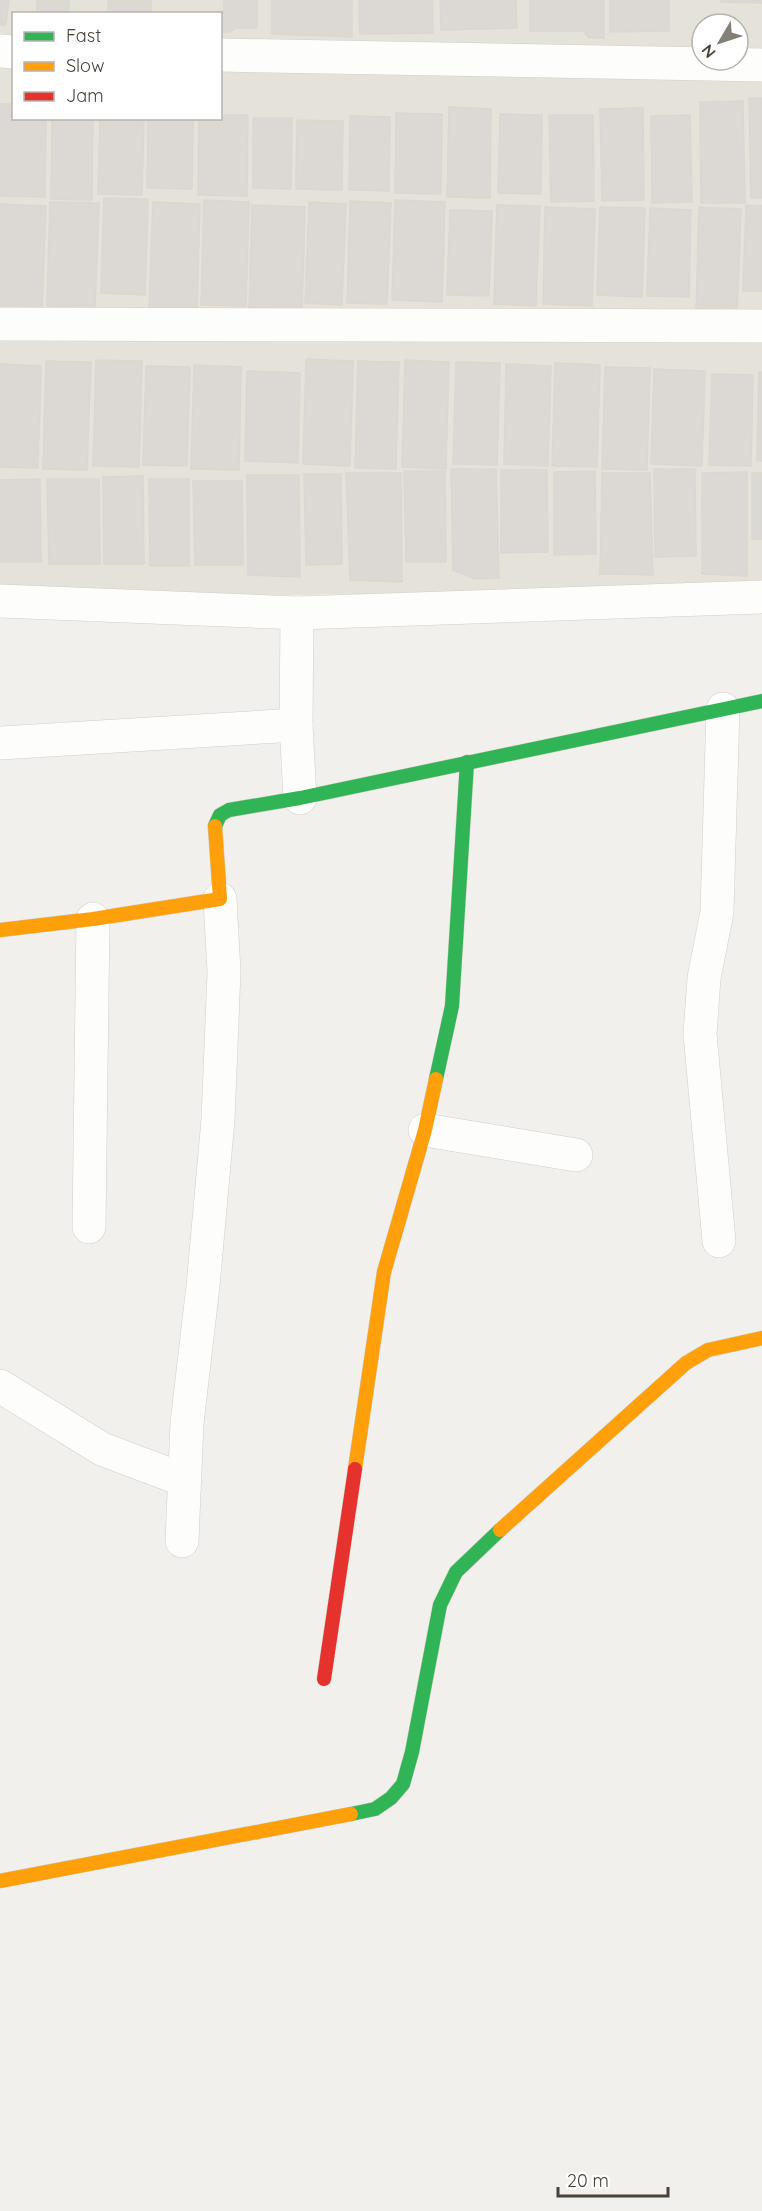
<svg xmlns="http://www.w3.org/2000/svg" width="762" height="2211" font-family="Quicksand,sans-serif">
	<rect width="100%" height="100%" fill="#f2f0ec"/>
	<path fill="#e5e2da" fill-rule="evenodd" d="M0,0H762V608L502,592L0,599ZM14,14H220V118H14ZM702,24H738V60H702Z"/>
	<g fill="#dcd9d4" stroke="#dad7d2" stroke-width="1.5">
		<polygon points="0,0 9,0 6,25 0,25"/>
		<rect x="37" y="0" width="32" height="14"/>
		<polygon points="108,0 151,0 151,14 108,13"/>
		<polygon points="224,0 257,0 257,28 236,28 230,32 220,32 219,14 224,10"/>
		<polygon points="272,0 352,0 352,37 272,34"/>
		<polygon points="359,0 432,0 433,33 360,34"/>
		<polygon points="440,0 516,0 517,28 441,30"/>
		<polygon points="530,0 604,0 604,38 589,38 584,31 530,31"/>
		<polygon points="610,0 669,0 669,31 610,32"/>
		<polygon points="721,0 762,0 762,3 721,2"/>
		<polygon points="749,98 762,98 762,198 751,198"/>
		<polygon points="743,101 745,203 701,203 700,102"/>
		<polygon points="0,104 14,104 14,118 46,118 45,197 0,196"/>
		<polygon points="449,107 491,109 490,198 447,197"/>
		<polygon points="643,108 644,200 602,201 600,109"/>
		<polygon points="396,113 442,114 441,194 395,193"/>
		<polygon points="500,114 542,115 541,194 498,193"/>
		<polygon points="220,115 248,115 247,196 198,195 199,118 220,118"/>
		<polygon points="549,115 593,115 594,201 551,202"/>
		<polygon points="690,115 692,202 652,203 651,116"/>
		<polygon points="350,116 390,117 389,191 349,190"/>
		<polygon points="52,118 93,118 92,200 51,199"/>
		<polygon points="100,118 144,118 142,195 98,194"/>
		<polygon points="148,118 193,118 192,189 147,188"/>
		<polygon points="253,118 292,118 291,189 253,188"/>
		<polygon points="297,120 343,121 342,190 296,189"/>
		<polygon points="104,198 148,199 145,295 101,293"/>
		<polygon points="204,200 249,202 246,306 201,305"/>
		<polygon points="395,200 445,202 442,302 392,300"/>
		<polygon points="350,201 391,203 387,304 347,303"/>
		<polygon points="50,202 99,203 95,308 47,306"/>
		<polygon points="153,202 200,204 197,310 149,309"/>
		<polygon points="309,202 346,204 342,305 305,303"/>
		<polygon points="0,204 46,206 42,309 0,307"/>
		<polygon points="252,205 305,207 302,312 249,310"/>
		<polygon points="497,205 540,206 536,306 494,304"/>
		<polygon points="746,205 762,206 762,291 743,291"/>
		<polygon points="545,207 595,209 592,306 543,304"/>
		<polygon points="600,207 645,208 642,297 597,295"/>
		<polygon points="699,207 741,209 737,312 696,310"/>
		<polygon points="650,208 691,210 689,297 647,296"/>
		<polygon points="450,210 492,211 489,296 447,295"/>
		<polygon points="306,359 353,361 350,466 303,464"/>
		<polygon points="96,360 142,361 139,467 93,466"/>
		<polygon points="405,360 449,362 446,469 402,467"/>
		<polygon points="46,361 91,362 87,470 43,469"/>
		<polygon points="358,361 399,362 396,469 355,468"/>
		<polygon points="456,362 500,363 497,465 453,464"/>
		<polygon points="555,363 600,365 597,467 552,466"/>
		<polygon points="0,364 41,366 38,468 0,467"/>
		<polygon points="506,364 551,366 548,466 504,464"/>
		<polygon points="194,365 241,367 239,470 191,469"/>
		<polygon points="146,366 190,367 187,466 143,465"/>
		<polygon points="605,367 650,368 647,470 602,469"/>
		<polygon points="654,369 705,371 702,466 651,464"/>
		<polygon points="247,371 300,373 298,463 245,461"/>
		<polygon points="759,372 762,372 762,461 757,461"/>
		<polygon points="712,374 753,375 751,466 709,465"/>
		<polygon points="451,469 496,469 499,578 475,579 453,570"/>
		<polygon points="654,469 695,469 696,556 655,557"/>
		<polygon points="501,470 547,470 548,552 501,553"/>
		<polygon points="404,471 445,471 446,562 406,562"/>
		<polygon points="595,471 596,554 554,555 554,472"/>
		<polygon points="747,472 747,576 702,574 702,473"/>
		<polygon points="346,473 401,473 402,582 350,580"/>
		<polygon points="602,473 650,473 653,575 600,574"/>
		<rect x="752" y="473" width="10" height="66"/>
		<polygon points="304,474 341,474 342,564 306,565"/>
		<polygon points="247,475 299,475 300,577 248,575"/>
		<polygon points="143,476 144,564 104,564 103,477"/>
		<polygon points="40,479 41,562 0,562 0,480"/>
		<polygon points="47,479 99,479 100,564 49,564"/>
		<polygon points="149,479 189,479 189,566 150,566"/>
		<polygon points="193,481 242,481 243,565 195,565"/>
	</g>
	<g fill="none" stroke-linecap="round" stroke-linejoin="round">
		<defs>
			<g id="street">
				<polyline points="0,51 14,52"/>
				<polyline points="220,55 762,65"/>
				<polyline points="0,324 762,326"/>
				<polyline points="0,601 297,613 762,597"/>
				<polyline points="296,725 300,798"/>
				<polyline points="0,743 296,725 297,613"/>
				<polyline points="425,1130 576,1155"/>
				<polyline points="89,1227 93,919"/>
				<polyline points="719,1241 700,1034 704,978 717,912 723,709"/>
				<polyline points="0,1386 102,1449 184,1480"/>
				<polyline points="182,1541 187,1423 203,1286 218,1120 224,972 220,899"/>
			</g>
			<g id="fast">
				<polyline points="215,826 220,815 229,810 300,798 762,701"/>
				<polyline points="436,1079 452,1006 467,762"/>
				<polyline points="351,1814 375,1809 391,1798 403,1784 412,1752 440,1605 456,1572 500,1530"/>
			</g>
			<g id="slow">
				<polyline points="0,930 93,919 220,899 215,826"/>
				<polyline points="355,1469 384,1272 425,1130 436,1079"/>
				<polyline points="500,1530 686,1363 708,1350 762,1338"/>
				<polyline points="0,1881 351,1814"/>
			</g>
			<polyline id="jam" points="324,1679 355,1469"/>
		</defs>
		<use href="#street" stroke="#d0ceca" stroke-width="34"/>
		<use href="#fast" stroke="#d0cdc3" stroke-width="15"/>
		<use href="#slow" stroke="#d0cdc3" stroke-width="15"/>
		<use href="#jam" stroke="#d0cdc3" stroke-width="15"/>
		<use href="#street" stroke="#fdfdfc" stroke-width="33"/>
		<use href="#fast" stroke="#30b455" stroke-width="14"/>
		<use href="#slow" stroke="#ff9f0a" stroke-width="14"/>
		<use href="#jam" stroke="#e5322d" stroke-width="14"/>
	</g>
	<rect x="12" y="12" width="210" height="108" fill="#ffffff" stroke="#b6b3af" stroke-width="1.5"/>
	<rect x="24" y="32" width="30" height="9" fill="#30b455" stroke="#b6b3af" stroke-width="1.5"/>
	<text x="66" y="42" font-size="18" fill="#484238">Fast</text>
	<rect x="24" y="62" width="30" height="9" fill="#ff9f0a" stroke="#b6b3af" stroke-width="1.5"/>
	<text x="66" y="72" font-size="18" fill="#484238">Slow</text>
	<rect x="24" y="92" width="30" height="9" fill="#e5322d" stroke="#b6b3af" stroke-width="1.5"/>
	<text x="66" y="102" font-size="18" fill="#484238">Jam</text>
	<g transform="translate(720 42) rotate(231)"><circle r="28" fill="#ffffff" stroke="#b6b3af" stroke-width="1.5"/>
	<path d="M0-4.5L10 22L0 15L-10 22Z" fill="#847f77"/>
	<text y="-9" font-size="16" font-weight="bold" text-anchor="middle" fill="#484238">N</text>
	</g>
	<path d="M558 2187v9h110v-9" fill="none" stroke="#484238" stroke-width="3"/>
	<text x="567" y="2187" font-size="18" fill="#484238" stroke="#ffffff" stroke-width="4.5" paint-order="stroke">20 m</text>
</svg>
